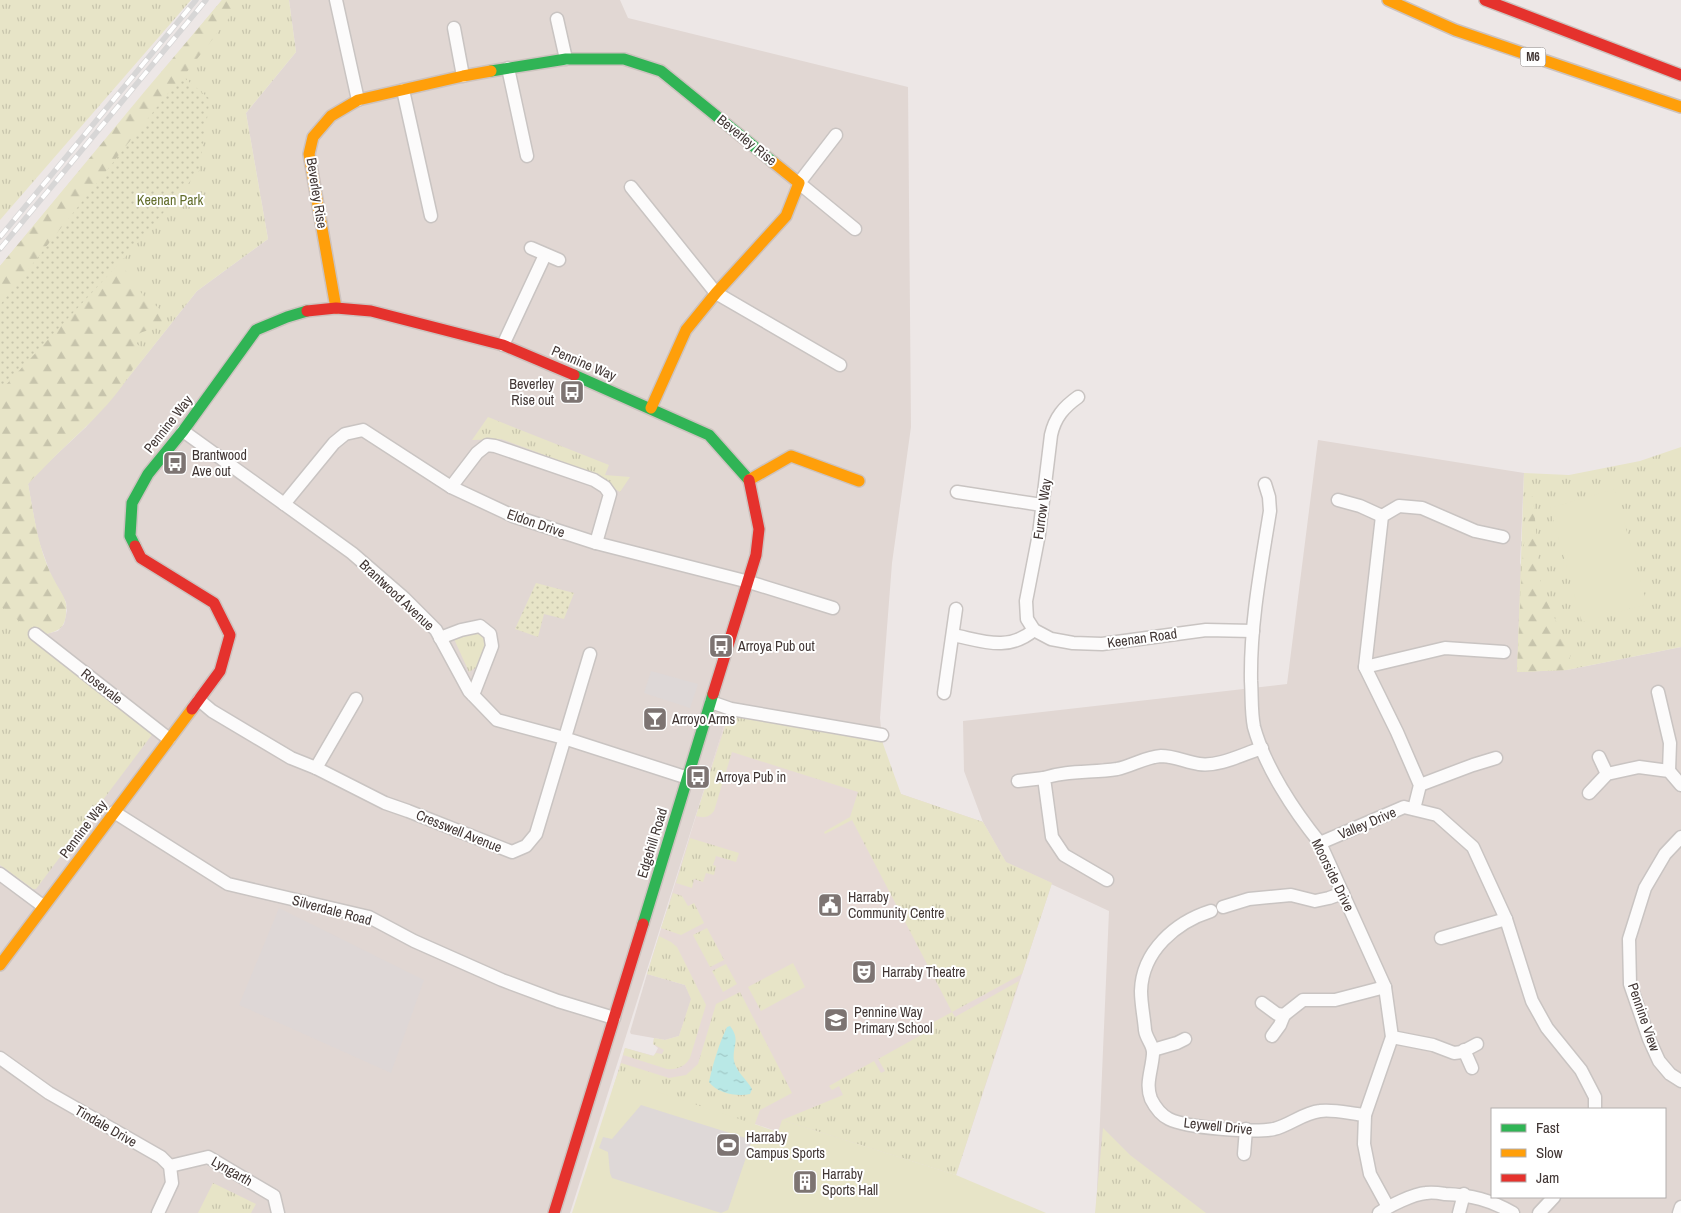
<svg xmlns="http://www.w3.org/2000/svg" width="1681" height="1213" font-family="'Archivo Narrow',sans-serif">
	<defs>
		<pattern id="grass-tufts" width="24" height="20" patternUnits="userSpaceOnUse" patternTransform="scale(1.25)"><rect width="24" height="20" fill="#e7e4c7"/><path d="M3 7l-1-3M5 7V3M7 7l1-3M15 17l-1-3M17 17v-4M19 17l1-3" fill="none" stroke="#c7c4ac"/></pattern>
		<pattern id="forest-firs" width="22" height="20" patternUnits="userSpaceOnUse" patternTransform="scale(1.25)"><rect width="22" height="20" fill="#e7e4c7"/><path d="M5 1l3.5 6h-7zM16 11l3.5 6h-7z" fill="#c7c4ac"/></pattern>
		<pattern id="garden-dots" width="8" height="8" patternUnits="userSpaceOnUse" patternTransform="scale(1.25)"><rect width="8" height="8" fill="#e7e4c7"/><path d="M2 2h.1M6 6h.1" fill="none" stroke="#c7c4ac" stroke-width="1.8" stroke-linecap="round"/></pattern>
		<pattern id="water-ripples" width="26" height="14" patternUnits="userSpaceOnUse" patternTransform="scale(1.25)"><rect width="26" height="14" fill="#b9e8e6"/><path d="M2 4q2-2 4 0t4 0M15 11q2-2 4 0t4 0" fill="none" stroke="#a0c8c6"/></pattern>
	</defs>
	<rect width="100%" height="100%" fill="#ede7e6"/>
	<g fill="#e1d7d3" fill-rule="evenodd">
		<polygon points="289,0 620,0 628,18 908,87 911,427 892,563 880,718 884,758 726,720 570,1213 0,1213 0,865 33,889 43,641 46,634 58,631 64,624 67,610 66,602 52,578 38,539 28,484 38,472 86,427 116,393 197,291 268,239 246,113 296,52"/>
		<path d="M1318,440L1524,473L1520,563L1567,670L1681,647V1213H1096L1109,911L1006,863L983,822L964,771L963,721L1287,684ZM1492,1109H1665V1197H1492Z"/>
		<polygon points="647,974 685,985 692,999 679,1036 665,1040 631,1034 630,1032"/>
	</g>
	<polygon fill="#ded7d6" points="279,908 424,980 391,1073 239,1005"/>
	<polygon fill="#e7dad6" points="726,719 884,758 901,794 983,822 1006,862 1052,883 956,1175 783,1121 779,1132 616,1078 625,1048 654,1056 658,1048 653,1044 654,1038 665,1040 679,1036 691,999 685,985 647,974"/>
	<g fill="url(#grass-tufts)">
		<polygon points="0,0 191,0 0,220"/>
		<path d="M222,0H289L296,52L246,113L268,239L197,291L117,392L28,484C34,516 38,551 54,580C59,590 68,600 66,611C65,627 61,630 46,634L43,641L157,728L36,889H33L0,865V266Z"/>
		<polygon points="488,417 609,465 605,475 630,477 620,492 582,469 501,439 472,440"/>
		<polygon points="1681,447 1681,647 1567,670 1517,672 1524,473 1569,475 1640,461"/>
		<polygon points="471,632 480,635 487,642 477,667 469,672 454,639"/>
		<path d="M729,714L882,741L901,794L983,822L1006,862L1052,883L1022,974L952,1012L955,1017L1019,981L956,1175L782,1120L843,1095L839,1086L832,1090L829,1086L874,1061L881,1073L885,1071L878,1059L923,1034L921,1029L952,1012L852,820L825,834L824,832L850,817L858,792L732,752L714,811C708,818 704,818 696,816Z"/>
		<polygon points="690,838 739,853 736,862 716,856 713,865 716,866 714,875 706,873 703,882 694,879 692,888 676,883"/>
		<polygon points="673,893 682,896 688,906 694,903 704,923 681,935 661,928"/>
		<polygon points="707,928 724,960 710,967 693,935"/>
		<path d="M659,936L671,942L677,947L706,1005L690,1058C685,1067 676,1070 667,1069L623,1055L625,1048L653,1056L656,1053L662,1054L664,1050L653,1044L654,1038L665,1040L679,1036L691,999L685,985L647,974Z"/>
		<polygon points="793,963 805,987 761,1011 748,987"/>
		<polygon points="726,964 737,984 723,992 712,971"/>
		<polygon points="740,992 792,1093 760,1110 753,1129 612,1091 621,1063 669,1078 686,1075 698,1064 716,1004"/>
		<polygon points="1103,1128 1130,1155 1206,1213 1095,1213"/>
		<polygon points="213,1183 256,1204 251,1213 198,1213"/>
	</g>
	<g fill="url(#forest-firs)">
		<polygon points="222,0 243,0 183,77 177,82 0,305 0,266 145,91"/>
		<path d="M119,263C129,273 134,285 143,295C148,301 161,307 163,315C164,319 163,323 160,325C151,332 138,329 133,341L142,348C124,403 64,442 28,484C34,516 38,551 54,580C59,590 68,600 66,611C65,627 61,630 46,634L43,641L0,605V391Z"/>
		<polygon points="1533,496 1541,589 1571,653 1567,670 1517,672 1522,563 1529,498"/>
	</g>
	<g fill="url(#garden-dots)">
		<polygon points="183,77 210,99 199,171 128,254 0,391 0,305 177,82"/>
		<polygon points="536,583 574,593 564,619 544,614 538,637 515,629"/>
	</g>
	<g fill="#e7e4c7">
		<polygon points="1615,489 1647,604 1582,622 1550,508"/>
		<polygon points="616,1078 778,1132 782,1120 956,1175 1046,1213 572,1213"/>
	</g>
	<g fill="#ded8d7">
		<polygon points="651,671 698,684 690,708 644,693"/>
		<polygon points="641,1105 752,1140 728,1210 721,1213 612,1178 610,1173 608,1152 599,1148 603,1137 612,1139"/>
	</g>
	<path fill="url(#water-ripples)" d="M730,1026C741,1040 732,1046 734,1061C736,1071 747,1080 752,1089L750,1094C737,1097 717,1093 709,1082C713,1063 719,1044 727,1027Z"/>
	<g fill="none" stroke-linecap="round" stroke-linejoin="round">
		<defs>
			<g id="street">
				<polyline points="336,0 358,100"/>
				<polyline points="557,19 566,59"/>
				<polyline points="454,28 463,76"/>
				<polyline points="508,68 527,156"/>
				<polyline points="403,90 431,216"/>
				<polyline points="836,135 799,183 855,229"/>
				<polyline points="631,187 716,293 840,365"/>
				<polyline points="531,248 559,260"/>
				<polyline points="503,345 545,255"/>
				<path d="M1078,397C1064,407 1055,417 1051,435L1039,534L1026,601L1027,619L1034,630L1051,639L1073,643L1102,644L1206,630L1253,631"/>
				<polyline points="183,431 352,553 404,598 436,630 469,691 497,720 564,738 688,778"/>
				<path d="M1265,484L1269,497L1270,511C1261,567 1250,624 1251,681C1252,696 1251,712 1254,727C1265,767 1294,811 1320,843L1385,987L1392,1037L1365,1115L1364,1144L1370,1174L1388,1207"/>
				<polyline points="451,487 477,453 487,445 495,446 594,480 605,487 610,494 596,543"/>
				<polyline points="957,492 1042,505"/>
				<polyline points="1338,500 1360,506 1382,516"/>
				<polyline points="284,504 334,443 345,434 363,430 451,487 513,516 596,543 749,582 833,608"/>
				<polyline points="35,634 169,739"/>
				<path d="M953,635C983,641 1008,652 1034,630"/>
				<polyline points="440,638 461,630 480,626 490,634 492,646 473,695"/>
				<polyline points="1365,667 1445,648 1504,652"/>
				<polyline points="1658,692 1670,743 1669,771"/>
				<polyline points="944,693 956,609"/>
				<polyline points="199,700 212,711 291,758 316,768 385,803 408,811 512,852 526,846 536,834 590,654"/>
				<polyline points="711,702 731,709 882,735"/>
				<polyline points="1599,757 1607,774"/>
				<polyline points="316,768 356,699"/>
				<polyline points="1018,781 1044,778"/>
				<polyline points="1420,785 1473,765 1496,758"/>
				<polyline points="1589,793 1607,774 1639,767 1669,771 1681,785"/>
				<polyline points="1414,809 1420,785 1397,732 1365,667 1382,516 1399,506 1422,508 1475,531 1503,537"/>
				<polyline points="114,812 228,884 369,917 414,941 502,980 558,1001 614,1018"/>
				<polyline points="1681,837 1665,854 1645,888 1629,939 1630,984 1649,1039 1659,1061 1670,1074 1681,1081"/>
				<polyline points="1320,843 1404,807 1437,815 1473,847 1506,919 1532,1001 1547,1028 1581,1070 1595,1097 1595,1109"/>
				<polyline points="0,874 43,906"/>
				<path d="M1107,880L1064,855L1052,837L1044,778C1068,770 1093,773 1117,769C1132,766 1145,757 1161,756C1174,756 1186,762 1199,764C1219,767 1243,754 1262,748"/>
				<polyline points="1223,907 1249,899 1291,895 1315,901 1329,898 1343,893"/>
				<path d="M1211,911C1176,922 1142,951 1141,991C1141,1004 1144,1017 1145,1030C1146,1039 1154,1045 1153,1054C1152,1070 1145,1084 1151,1099C1155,1107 1161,1115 1169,1119C1187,1128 1254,1133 1274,1129C1290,1125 1303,1113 1320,1111C1334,1109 1351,1114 1365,1115"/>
				<polyline points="1441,938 1506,919"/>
				<polyline points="1262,1003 1277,1014 1284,1015 1303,1000 1335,1000 1385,987"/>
				<polyline points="1272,1036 1280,1025 1284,1015"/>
				<polyline points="1392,1037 1433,1045 1454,1053 1462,1052 1477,1044"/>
				<polyline points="1153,1050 1177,1043 1185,1039"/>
				<polyline points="1464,1050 1472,1068"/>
				<polyline points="0,1058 49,1093 161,1157 170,1166 172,1183 158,1213"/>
				<polyline points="1244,1154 1246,1129"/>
				<polyline points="170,1166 208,1157 274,1196 278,1213"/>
				<path d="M1379,1213C1389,1206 1413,1194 1426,1193C1432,1192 1439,1193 1445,1194C1471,1195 1491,1200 1513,1213"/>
				<polyline points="1459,1213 1464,1194"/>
				<polyline points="1539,1213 1554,1197"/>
				<polyline points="1679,1213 1681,1207"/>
			</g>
			<g id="fast">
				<polyline points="491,71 566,59 624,59 661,71 773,162"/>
				<polyline points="574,375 709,435 749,480"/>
				<polyline points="135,546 130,536 132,503 148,474 183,431 256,330 287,317 307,311"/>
				<polyline points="643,924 713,694"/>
			</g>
			<g id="slow">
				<polyline points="1388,0 1455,30 1681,107"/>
				<polyline points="336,308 309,154 313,137 331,116 358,100 463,76 491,71"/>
				<polyline points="651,408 686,330 716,293 786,216 799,183 773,162"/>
				<polyline points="749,480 791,456 859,481"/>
				<polyline points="0,965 192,709"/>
			</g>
			<g id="jam">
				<polyline points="1485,0 1681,75"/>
				<polyline points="307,311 336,308 371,311 503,345 574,375"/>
				<polyline points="135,546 141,558 214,603 230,635 220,671 192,709"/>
				<polyline points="713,694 756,555 759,529 749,480"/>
				<polyline points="554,1213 643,924"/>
			</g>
		</defs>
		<use href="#street" stroke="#c9c4c2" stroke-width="15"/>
		<use href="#fast" stroke="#cdc3bf" stroke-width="14"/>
		<use href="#slow" stroke="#cdc3bf" stroke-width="14"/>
		<use href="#jam" stroke="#cdc3bf" stroke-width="14"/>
		<use href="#street" stroke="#fcfbfb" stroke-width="12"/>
		<use href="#fast" stroke="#30b455" stroke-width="11"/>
		<use href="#slow" stroke="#ff9f0a" stroke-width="11"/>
		<use href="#jam" stroke="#e5322d" stroke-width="11"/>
		<defs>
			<g id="rail">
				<polyline points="0,237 196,0"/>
				<polyline points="0,249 206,0"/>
			</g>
		</defs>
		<use href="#rail" stroke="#d7d6d6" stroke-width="5.5"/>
		<use href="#rail" stroke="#fff" stroke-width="4" stroke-dasharray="11" stroke-linecap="butt"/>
	</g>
	<defs>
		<symbol id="bus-square" viewBox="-11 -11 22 22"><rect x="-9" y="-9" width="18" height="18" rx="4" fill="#7d7472" stroke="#fff"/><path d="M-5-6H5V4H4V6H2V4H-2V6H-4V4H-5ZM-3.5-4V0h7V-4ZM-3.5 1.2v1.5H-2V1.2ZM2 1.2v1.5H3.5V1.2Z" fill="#fff"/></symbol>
		<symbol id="bar-square" viewBox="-11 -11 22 22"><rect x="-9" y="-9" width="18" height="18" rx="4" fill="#7d7472" stroke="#fff"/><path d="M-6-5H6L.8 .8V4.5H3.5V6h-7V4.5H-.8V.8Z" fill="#fff"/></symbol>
		<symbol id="civic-square" viewBox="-11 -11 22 22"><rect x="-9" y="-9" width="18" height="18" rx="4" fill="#7d7472" stroke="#fff"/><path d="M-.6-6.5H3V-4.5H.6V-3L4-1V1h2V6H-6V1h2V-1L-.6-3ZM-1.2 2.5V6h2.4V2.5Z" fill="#fff"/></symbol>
		<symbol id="theatre-square" viewBox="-11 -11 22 22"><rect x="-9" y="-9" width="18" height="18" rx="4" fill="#7d7472" stroke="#fff"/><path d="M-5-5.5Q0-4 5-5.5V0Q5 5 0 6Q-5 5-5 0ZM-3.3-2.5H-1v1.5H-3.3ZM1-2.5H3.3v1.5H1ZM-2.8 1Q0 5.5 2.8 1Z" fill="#fff"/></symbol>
		<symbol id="school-square" viewBox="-11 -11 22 22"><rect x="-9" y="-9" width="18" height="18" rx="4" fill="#7d7472" stroke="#fff"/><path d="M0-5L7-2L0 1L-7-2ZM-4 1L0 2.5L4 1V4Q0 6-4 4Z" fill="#fff"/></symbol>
		<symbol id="stadium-square" viewBox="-11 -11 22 22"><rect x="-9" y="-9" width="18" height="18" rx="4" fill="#7d7472" stroke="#fff"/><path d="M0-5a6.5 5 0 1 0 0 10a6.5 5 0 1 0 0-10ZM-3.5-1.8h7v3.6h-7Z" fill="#fff"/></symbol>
		<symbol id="building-square" viewBox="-11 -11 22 22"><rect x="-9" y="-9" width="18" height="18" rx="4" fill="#7d7472" stroke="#fff"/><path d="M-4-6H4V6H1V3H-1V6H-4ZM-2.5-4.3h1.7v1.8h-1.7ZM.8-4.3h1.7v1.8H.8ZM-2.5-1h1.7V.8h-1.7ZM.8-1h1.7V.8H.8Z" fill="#fff"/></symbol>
	</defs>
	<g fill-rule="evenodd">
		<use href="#bus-square" x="558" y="378" width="28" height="28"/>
		<use href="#bus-square" x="161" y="449" width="28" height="28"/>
		<use href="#bus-square" x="707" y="632" width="28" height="28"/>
		<use href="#bar-square" x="641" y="705" width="28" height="28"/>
		<use href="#bus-square" x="684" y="763" width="28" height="28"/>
		<use href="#civic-square" x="816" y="891" width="28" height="28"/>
		<use href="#theatre-square" x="850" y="958" width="28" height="28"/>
		<use href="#school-square" x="822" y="1006" width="28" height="28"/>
		<use href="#stadium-square" x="714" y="1131" width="28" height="28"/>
		<use href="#building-square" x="791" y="1168" width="28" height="28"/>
	</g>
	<g text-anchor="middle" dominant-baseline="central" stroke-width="4" stroke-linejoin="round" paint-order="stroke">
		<rect fill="#fff" stroke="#7a7271" stroke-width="1" x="1520.5" y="47.5" width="25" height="19" rx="4"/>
		<g font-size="12" font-weight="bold" fill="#413634">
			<text x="1533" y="57">M6</text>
		</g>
		<g font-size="14" fill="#413634" stroke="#fff">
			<text transform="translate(747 140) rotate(39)">Beverley Rise</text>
			<text transform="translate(317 193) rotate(81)">Beverley Rise</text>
			<text transform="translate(584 363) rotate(23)">Pennine Way</text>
			<text transform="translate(168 424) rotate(-52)">Pennine Way</text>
			<text transform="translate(1042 509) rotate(-82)">Furrow Way</text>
			<text transform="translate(536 523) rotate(19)">Eldon Drive</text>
			<text transform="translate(397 595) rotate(43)">Brantwood Avenue</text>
			<text transform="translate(1142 638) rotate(-8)">Keenan Road</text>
			<text transform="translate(102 686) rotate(38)">Rosevale</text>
			<text transform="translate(1367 823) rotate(-23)">Valley Drive</text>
			<text transform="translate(83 829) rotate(-53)">Pennine Way</text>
			<text transform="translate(459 831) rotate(22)">Cresswell Avenue</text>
			<text transform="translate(652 843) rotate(-73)">Edgehill Road</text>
			<text transform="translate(1333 875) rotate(64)">Moorside Drive</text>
			<text transform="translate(332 910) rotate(15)">Silverdale Road</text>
			<text transform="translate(1644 1017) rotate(71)">Pennine View</text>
			<text transform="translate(106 1126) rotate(30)">Tindale Drive</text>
			<text transform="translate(1218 1126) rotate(6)">Leywell Drive</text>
			<text transform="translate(232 1171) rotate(30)">Lyngarth</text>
		</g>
		<g font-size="14" fill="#636e2c" stroke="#fff">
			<text x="170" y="200">Keenan Park</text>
		</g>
		<g font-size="14" fill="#413634" stroke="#fff" text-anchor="start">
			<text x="554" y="384" text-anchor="end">Beverley<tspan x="554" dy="16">Rise out</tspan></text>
			<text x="192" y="455">Brantwood<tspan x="192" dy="16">Ave out</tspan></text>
			<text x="738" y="646">Arroya Pub out</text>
			<text x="672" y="719">Arroyo Arms</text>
			<text x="716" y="777">Arroya Pub in</text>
			<text x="848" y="897">Harraby<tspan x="848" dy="16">Community Centre</tspan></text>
			<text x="882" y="972">Harraby Theatre</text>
			<text x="854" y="1012">Pennine Way<tspan x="854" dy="16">Primary School</tspan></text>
			<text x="746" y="1137">Harraby<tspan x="746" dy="16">Campus Sports</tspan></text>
			<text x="822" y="1174">Harraby<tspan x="822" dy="16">Sports Hall</tspan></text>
		</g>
	</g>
	<rect x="1491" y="1108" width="175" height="90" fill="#ffffff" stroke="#b3afae"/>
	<rect x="1501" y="1124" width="25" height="8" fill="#30b455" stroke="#b3afae"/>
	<text x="1536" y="1133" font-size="15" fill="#413634">Fast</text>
	<rect x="1501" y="1149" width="25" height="8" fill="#ff9f0a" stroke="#b3afae"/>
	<text x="1536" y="1158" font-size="15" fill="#413634">Slow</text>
	<rect x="1501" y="1174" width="25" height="8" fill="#e5322d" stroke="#b3afae"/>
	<text x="1536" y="1183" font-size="15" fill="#413634">Jam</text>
</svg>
